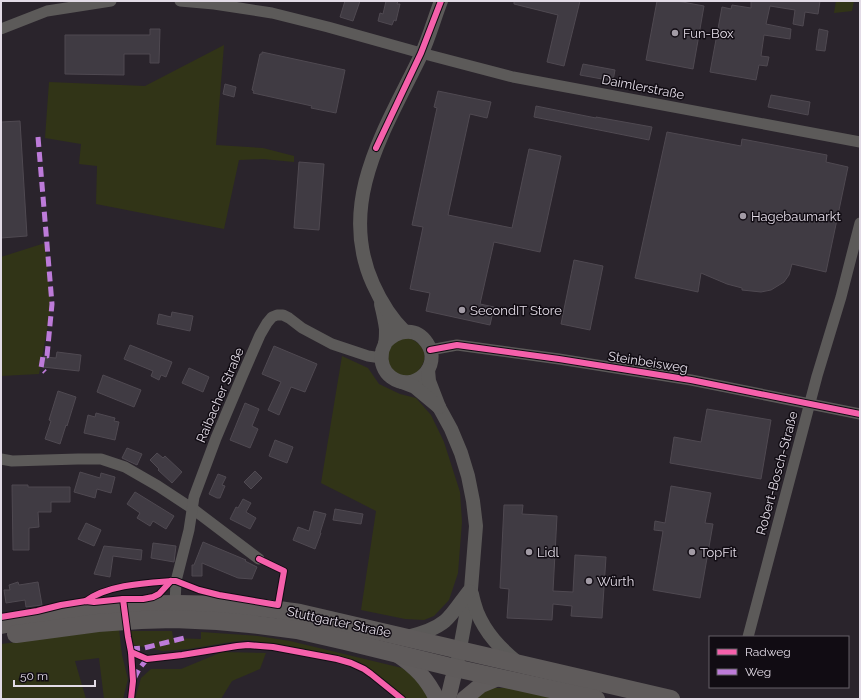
<svg xmlns="http://www.w3.org/2000/svg" width="861" height="700" font-family="Raleway,sans-serif">
	<rect width="100%" height="100%" fill="#2a242c"/>
	<g fill="#313417">
		<polygon points="836,1 854,1 852,11 834,13"/>
		<polygon points="224,45 216,145 263,148 294,156 294,162 263,159 239,160 224,229 96,204 97,166 79,164 81,144 45,138 49,82 145,86"/>
		<polygon points="45,243 51,308 39,374 1,376 1,257"/>
		<path d="M409,338C424,344 430,357 419,370C419,371 415,375 415,375C412,377 406,377 402,377L387,367V348L396,339Z"/>
		<polygon points="342,356 368,368 379,384 400,394 416,398 431,415 444,442 460,492 462,522 458,573 449,600 434,616 424,620 405,619 361,610 376,511 321,483"/>
		<polygon points="119,629 122,655 128,679 123,699 104,699 99,658 75,661 86,699 1,699 1,644"/>
		<polygon points="130,631 172,631 173,638 201,639 201,632 258,636 290,641 402,668 419,681 429,699 406,699 394,690 372,671 345,658 300,649 248,640 231,642 189,649 163,651 134,645"/>
		<polygon points="222,652 266,653 260,669 232,681 221,699 135,699 141,678 151,669 181,669"/>
		<polygon points="493,688 510,688 558,699 473,699 483,691"/>
	</g>
	<g fill="#403b43" stroke="#4f4951">
		<polygon points="345,1 360,1 353,21 340,17"/>
		<polygon points="386,1 398,1 397,4 400,4 396,21 394,20 392,25 378,21 380,13 383,14"/>
		<polygon points="514,1 580,1 564,66 547,62 558,15 514,4"/>
		<polygon points="657,1 677,1 704,6 693,69 646,60"/>
		<polygon points="751,1 820,1 818,14 805,12 803,26 793,24 795,10 770,6 766,24 791,29 790,39 764,35 761,56 769,57 767,66 759,65 756,80 710,72 722,7 731,9 732,5 751,8"/>
		<polygon points="150,29 160,29 159,63 150,63 150,54 124,54 124,75 65,74 65,35 150,35"/>
		<polygon points="819,29 828,31 825,51 816,50"/>
		<polygon points="262,52 345,70 336,113 311,108 312,106 253,93 254,91 252,90 260,54 262,54"/>
		<polygon points="583,64 615,70 613,81 580,75"/>
		<polygon points="225,84 236,87 234,97 223,94"/>
		<polygon points="438,91 491,102 487,118 470,114 448,215 512,228 529,149 561,156 540,252 494,242 480,304 494,307 490,325 426,311 430,293 410,289 423,227 412,225 435,117 437,108 434,107"/>
		<polygon points="771,95 810,102 808,115 768,107"/>
		<polygon points="536,106 596,118 596,117 652,127 649,140 534,117"/>
		<polygon points="20,121 27,236 1,238 1,122"/>
		<polygon points="667,132 741,146 742,139 827,155 826,162 848,167 826,272 792,264 789,275 784,282 771,290 761,292 742,290 742,288 727,284 701,273 698,292 635,278"/>
		<polygon points="299,162 324,164 319,230 294,228"/>
		<polygon points="574,260 603,266 590,330 561,324"/>
		<polygon points="172,312 193,316 190,331 157,324 159,314 171,317"/>
		<polygon points="130,345 172,362 166,377 161,375 159,380 151,376 153,371 124,359"/>
		<polygon points="274,346 317,364 305,392 291,387 279,415 268,410 281,382 262,374"/>
		<polygon points="57,352 81,355 79,371 43,367 43,357 56,358"/>
		<polygon points="189,368 209,377 203,392 182,383"/>
		<polygon points="103,375 141,390 134,407 97,392"/>
		<polygon points="58,391 76,397 67,426 66,425 60,444 45,439 51,421 49,420"/>
		<polygon points="245,403 259,409 252,426 258,429 250,448 230,440"/>
		<polygon points="707,409 771,420 761,479 670,463 674,437 701,442"/>
		<polygon points="96,413 115,418 114,421 119,422 115,440 84,433 88,415 95,417"/>
		<polygon points="275,440 293,447 287,463 269,456"/>
		<polygon points="127,448 142,454 137,465 122,458"/>
		<polygon points="157,453 163,458 165,456 182,472 172,483 158,470 159,469 150,460"/>
		<polygon points="255,471 262,478 251,489 244,482"/>
		<polygon points="80,472 100,478 101,473 115,477 111,493 97,489 95,498 74,492"/>
		<polygon points="218,474 226,477 222,485 225,486 220,498 217,498 209,494"/>
		<polygon points="12,485 28,485 28,487 70,487 70,502 51,502 51,512 38,512 39,527 29,528 29,550 13,550"/>
		<polygon points="671,486 711,493 705,523 713,524 700,598 653,590 663,531 654,530 655,521 665,523"/>
		<polygon points="135,492 174,516 166,529 153,521 150,526 137,518 140,513 127,504"/>
		<polygon points="243,499 251,503 246,512 256,518 250,529 230,519 236,507 238,508"/>
		<polygon points="504,505 523,505 522,514 557,516 553,591 573,592 575,555 606,557 602,618 571,616 572,606 553,604 552,620 507,618 509,589 500,588"/>
		<polygon points="335,509 363,514 361,524 333,520"/>
		<polygon points="314,511 326,514 320,533 321,533 315,549 293,540 298,527 309,531"/>
		<polygon points="86,523 101,530 94,546 78,539"/>
		<polygon points="203,542 246,560 245,561 257,567 252,579 238,578 202,563 202,576 192,576 192,565 194,565"/>
		<polygon points="153,543 176,546 174,562 151,558"/>
		<polygon points="104,546 142,550 141,560 113,556 110,577 94,574"/>
		<polygon points="18,582 19,585 38,582 42,605 26,607 25,600 6,603 4,590 10,590 9,585"/>
	</g>
	<g fill="none" stroke-linecap="round" stroke-linejoin="round">
		<g stroke="#5c5a59" stroke-width="11">
			<polyline points="180,1 214,4 272,13 328,27 421,53 513,77 860,142"/>
			<polyline points="1,29 47,11 111,1"/>
			<polyline points="430,350 457,345 559,359 691,380 860,414"/>
			<polyline points="1,459 12,461 78,459 101,459 125,467 158,486 193,509 259,559"/>
			<polyline points="175,604 176,581 189,530 194,497 216,438 243,374 260,335 267,323 272,317 277,315 283,315 289,318 302,328 332,344 368,356 381,358"/>
			<polyline points="748,637 817,376 841,297 860,223"/>
		</g>
		<g stroke="#5c5a59" stroke-width="14">
			<path d="M381,304C383,312 385,321 386,329C386,333 386,340 385,344C384,347 382,349 382,353C380,362 384,372 391,377C414,394 443,366 427,343C416,326 397,330 385,343"/>
			<path d="M405,332C391,318 381,302 373,284C336,202 386,128 421,55C429,38 434,19 441,1"/>
			<polyline points="428,370 429,381 439,407 451,429 461,453 468,476 473,501 476,526 471,589 458,659"/>
			<polyline points="402,382 415,387 439,407"/>
			<path d="M472,594C473,600 475,606 477,612C486,634 500,648 518,663"/>
			<path d="M407,637C420,634 434,630 445,621C454,613 461,601 469,591"/>
		</g>
		<g stroke="#605c5c" stroke-width="16">
			<path d="M398,655C416,667 427,679 437,699"/>
			<polyline points="448,699 453,678"/>
			<polyline points="464,699 481,685 498,678"/>
		</g>
		<g stroke="#5f5b5b" stroke-width="18">
			<path d="M1,625C33,619 65,611 97,608C148,603 200,603 252,607C268,608 284,611 300,613L671,699"/>
			<polyline points="16,634 98,623 141,620 174,619 217,621 250,624 297,630 345,641 455,668 596,699"/>
		</g>
		<g stroke="#bd7bd9" stroke-width="5" stroke-dasharray="10 5" stroke-linecap="butt">
			<polyline points="38,137 52,304 47,356 43,356 41,368 45,372"/>
			<polyline points="130,649 144,648 188,637"/>
			<polyline points="134,679 139,669 147,659"/>
		</g>
		<defs>
			<g id="cycleway">
				<polyline points="376,148 421,53 441,1"/>
				<polyline points="430,350 457,345 559,359 691,380 860,414"/>
				<polyline points="123,599 128,637 131,652 133,681 131,699"/>
				<path d="M86,601C107,585 146,583 171,581H176L199,590L219,595L278,605L284,571L259,559"/>
				<polyline points="1,617 37,611 61,605 86,601 94,602 123,599 143,599 153,597 159,594 171,581"/>
				<polyline points="131,652 147,659 182,655 237,646 248,645 273,647 337,659 351,663 364,669 371,674 402,699"/>
			</g>
		</defs>
		<use href="#cycleway" stroke="#110c13" stroke-width="8"/>
		<use href="#cycleway" stroke="#f560ab" stroke-width="6"/>
	</g>
	<g fill="#a29ba5" stroke="#110c13" stroke-width="1.5">
		<circle cx="675" cy="33" r="4"/>
		<circle cx="743" cy="216" r="4"/>
		<circle cx="462" cy="310" r="4"/>
		<circle cx="529" cy="552" r="4"/>
		<circle cx="692" cy="552" r="4"/>
		<circle cx="589" cy="581" r="4"/>
	</g>
	<g text-anchor="middle" dominant-baseline="central" stroke-width="3" stroke-linejoin="round" paint-order="stroke">
		<g font-size="13" fill="#e2dbe6" stroke="#110c13" text-anchor="start">
			<text x="683" y="33">Fun-Box</text>
			<text x="751" y="216">Hagebaumarkt</text>
			<text x="470" y="310">SecondIT Store</text>
			<text x="537" y="552">Lidl</text>
			<text x="700" y="552">TopFit</text>
			<text x="597" y="581">Würth</text>
		</g>
		<g font-size="13" fill="#e2dbe6" stroke="#110c13">
			<text transform="translate(643 87) rotate(11)">Daimlerstraße</text>
			<text transform="translate(648 362) rotate(9)">Steinbeisweg</text>
			<text transform="translate(220 395) rotate(-67)">Raibacher Straße</text>
			<text transform="translate(777 473) rotate(-75)">Robert-Bosch-Straße</text>
			<text transform="translate(339 622) rotate(12)">Stuttgarter Straße</text>
		</g>
	</g>
	<rect width="861" height="700" fill="none" stroke="#e2dbe6" stroke-width="4"/>
	<rect x="709" y="636" width="140" height="52" fill="#110c13" stroke="#655f67"/>
	<rect x="717" y="649" width="20" height="6" fill="#f560ab" stroke="#655f67"/>
	<text x="745" y="656" font-size="12" fill="#e2dbe6">Radweg</text>
	<rect x="717" y="669" width="20" height="6" fill="#bd7bd9" stroke="#655f67"/>
	<text x="745" y="676" font-size="12" fill="#e2dbe6">Weg</text>
	<path d="M14 680v6h81v-6" fill="none" stroke="#e2dbe6" stroke-width="2"/>
	<text x="20" y="680" font-size="12" fill="#e2dbe6" stroke="#110c13" stroke-width="3" paint-order="stroke">50 m</text>
</svg>
